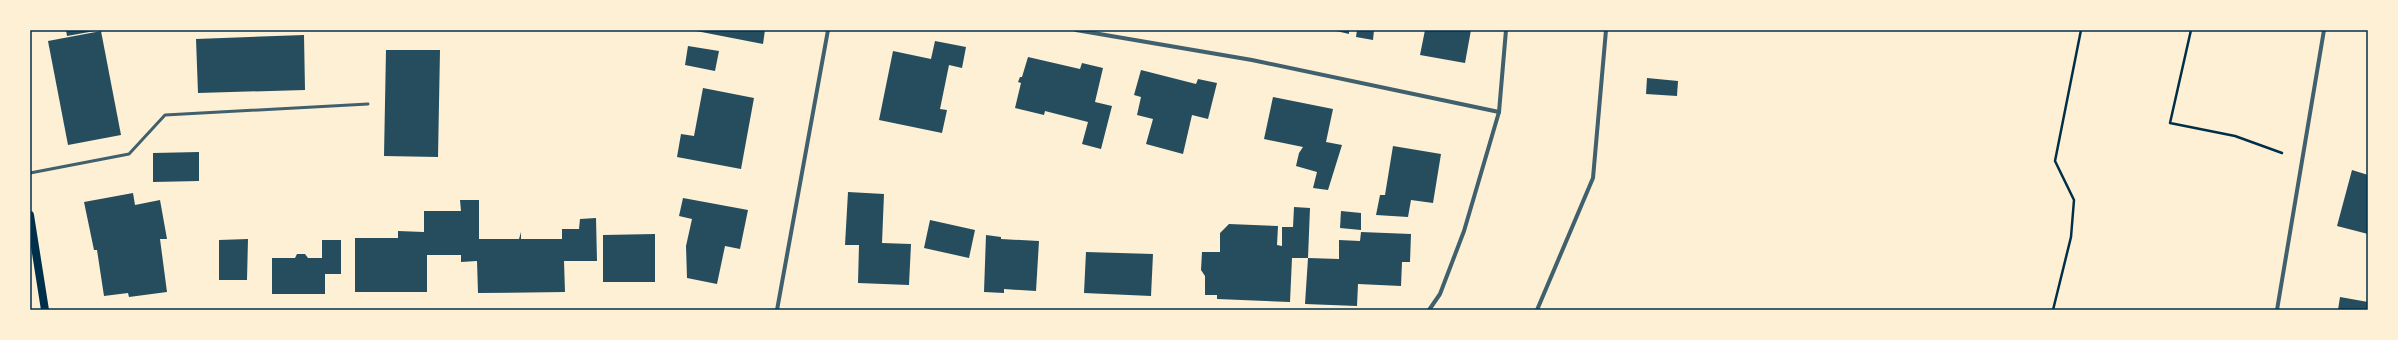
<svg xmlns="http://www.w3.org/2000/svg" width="2398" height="340" font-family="Ubuntu,sans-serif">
	<rect width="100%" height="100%" fill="#fdf0d5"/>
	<g fill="#264d5e">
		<polygon points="66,30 95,30 95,31 67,36"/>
		<polygon points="691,30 765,30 763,44"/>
		<polygon points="1332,30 1349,30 1349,34"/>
		<polygon points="1357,30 1374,30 1373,40 1356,37"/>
		<polygon points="1425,30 1471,30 1465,63 1420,55"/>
		<polygon points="101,31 121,135 68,145 48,41"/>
		<polygon points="304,35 305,90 198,93 196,39"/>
		<polygon points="935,41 966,47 962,68 949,65 940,109 947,110 942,133 879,120 893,51 931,59"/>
		<polygon points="688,46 719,51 715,71 685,65"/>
		<polygon points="386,50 440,50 438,157 384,156"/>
		<polygon points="1028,57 1080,69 1082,63 1103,68 1095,102 1112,106 1101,149 1082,144 1088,122 1045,111 1044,115 1015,108 1021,83 1018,82 1020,77 1022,77"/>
		<polygon points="1141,70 1196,84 1198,79 1217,83 1208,119 1192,115 1183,154 1146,144 1153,119 1137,115 1141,97 1134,95"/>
		<polygon points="1647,78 1678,81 1677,96 1646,94"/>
		<polygon points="703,88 754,98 741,169 677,157 681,134 694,136"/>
		<polygon points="1273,97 1333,109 1326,142 1342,145 1328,190 1313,188 1317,172 1296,166 1299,153 1303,147 1264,139"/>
		<polygon points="1393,146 1441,154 1433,203 1411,200 1408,217 1376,215 1380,195 1385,195"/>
		<polygon points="199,152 199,181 153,182 153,153"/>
		<polygon points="2352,170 2368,175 2368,234 2337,226"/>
		<polygon points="848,192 884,194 882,243 911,244 909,285 858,283 859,245 845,245"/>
		<polygon points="133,193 135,205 160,200 167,239 160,239 167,292 129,297 128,293 104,296 97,250 94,250 84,202"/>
		<polygon points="683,198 748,210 740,249 725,246 717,284 687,278 686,246 692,219 679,216"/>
		<polygon points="460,200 479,200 479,239 519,239 521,232 521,239 562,239 562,229 579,229 580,219 596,218 597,261 564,261 565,292 478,293 477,261 461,262 461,255 427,255 427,292 355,292 355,238 398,238 398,231 424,232 424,211 461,211"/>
		<polygon points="1294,207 1310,208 1308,258 1292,258 1290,302 1217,299 1217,295 1205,295 1205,276 1201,270 1202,252 1220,252 1220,233 1229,224 1278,226 1277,245 1282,246 1282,227 1293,227"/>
		<polygon points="1341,211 1361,213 1361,230 1340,228"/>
		<polygon points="930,220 975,230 969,258 924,248"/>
		<polygon points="1361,232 1411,234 1410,262 1402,262 1401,286 1358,284 1357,306 1305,304 1308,258 1339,259 1339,240 1360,241"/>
		<polygon points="655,234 655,282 603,282 603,235"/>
		<polygon points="986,235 1001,237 1001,239 1039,241 1036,291 1004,289 1004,293 984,292"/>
		<polygon points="248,239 247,280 219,280 219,240"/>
		<polygon points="322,240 341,240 341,274 325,274 325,294 272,294 272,258 295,258 297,254 305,254 308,258 322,258"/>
		<polygon points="1086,252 1153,254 1151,296 1084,293"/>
		<polygon points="2340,297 2368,302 2368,310 2338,310"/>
	</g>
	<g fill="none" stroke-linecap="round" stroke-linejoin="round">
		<g stroke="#003049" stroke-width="2.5">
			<polyline points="2191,30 2170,123 2235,136 2282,153"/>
			<polyline points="2053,310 2071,237 2074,200 2055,161 2081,30"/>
		</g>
		<polyline stroke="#3f606c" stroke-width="3" points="30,173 129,154 165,115 368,104"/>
		<g stroke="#3f606c" stroke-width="4">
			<polyline points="1076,30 1252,60 1499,112"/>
			<polyline points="777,310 828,30"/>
			<polyline points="1429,310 1440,294 1464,231 1499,112 1506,30"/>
			<polyline points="1537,310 1593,178 1606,30"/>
			<polyline points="2277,310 2324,30"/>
		</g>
		<polyline stroke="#003049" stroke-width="8" points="30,215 45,310"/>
	</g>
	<rect width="2398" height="340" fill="none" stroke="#fdf0d5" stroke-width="62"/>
	<rect x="31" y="31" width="2336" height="278" fill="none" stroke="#003049" stroke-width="1.5"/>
</svg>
